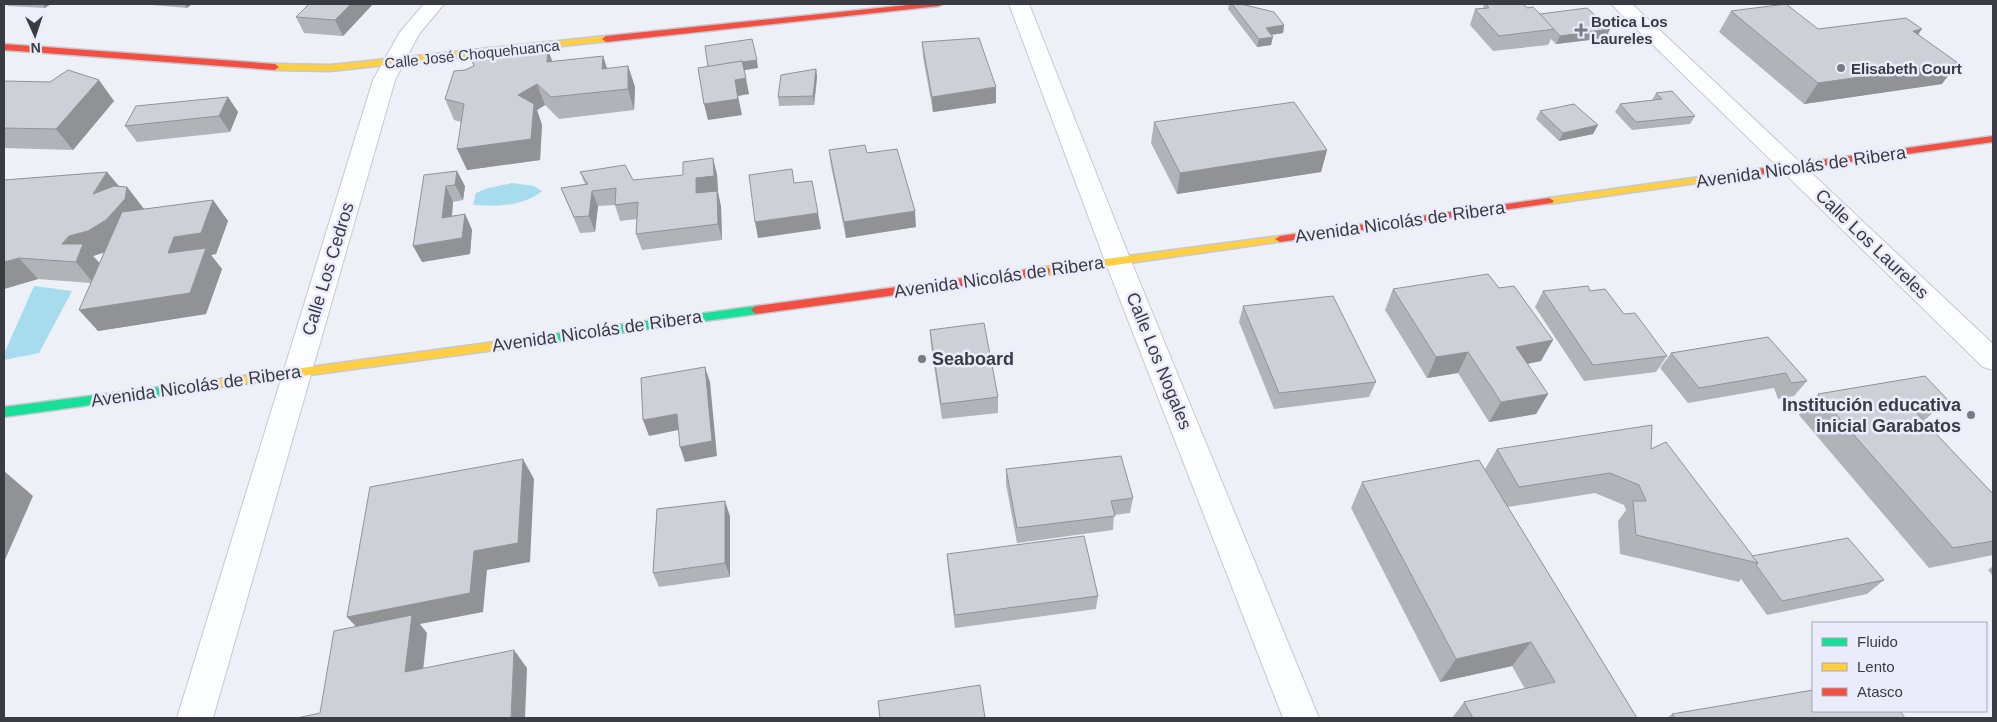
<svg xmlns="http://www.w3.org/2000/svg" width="1997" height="722" font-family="Helvetica,sans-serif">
	<rect width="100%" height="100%" fill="#eef0f8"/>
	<g fill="#a6dced">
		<path d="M512,183L534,186L542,191C522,207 498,206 473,205L476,193L488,188Z"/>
		<polygon points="34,286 72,291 39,353 4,360 4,354"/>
	</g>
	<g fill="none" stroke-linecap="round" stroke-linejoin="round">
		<defs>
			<g id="street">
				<polygon points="424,4 444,4 419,34 395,80 213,718 177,718 373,80 400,32"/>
				<polygon points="1009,4 1029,4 1131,261 1319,718 1283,718 1105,261"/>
				<polygon points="1611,4 1632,4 1993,344 1993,370 1983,367"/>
			</g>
			<g id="fast">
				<polygon points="756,306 761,310 756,314 539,344 533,340 539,336"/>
				<polygon points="191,383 195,384 197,387 195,390 191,391 4,417 4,407"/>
			</g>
			<g id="slow">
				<polygon points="606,36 609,37 609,41 330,71 275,70 271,67 275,64 330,65"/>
				<polygon points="1743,171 1748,174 1746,176 1549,204 1544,201 1549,198"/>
				<polygon points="1280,236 1285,239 1284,241 1045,275 1040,271 1045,267"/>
				<polygon points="539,336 545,340 539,344 191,391 187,390 185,387 187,384 191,383"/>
			</g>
			<g id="jam">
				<polygon points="918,4 943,4 939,6 606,42 602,39 606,36"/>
				<polygon points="4,44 275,64 279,67 275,70 4,50"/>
				<polygon points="1993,136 1993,142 1743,177 1738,174 1743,171"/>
				<polygon points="1549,198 1554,201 1552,203 1280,242 1275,239 1280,236"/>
				<polygon points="1045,267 1049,268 1050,271 1049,274 756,314 751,310 756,306"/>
			</g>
		</defs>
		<use href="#street" stroke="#c6c8ce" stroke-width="2"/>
		<use href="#fast" stroke="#c6c8ce" stroke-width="3"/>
		<use href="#slow" stroke="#c6c8ce" stroke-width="3"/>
		<use href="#jam" stroke="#c6c8ce" stroke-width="3"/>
		<use href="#street" fill="#fcfdfe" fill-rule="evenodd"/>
		<use href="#fast" fill="#16e098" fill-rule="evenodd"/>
		<use href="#slow" fill="#ffcf43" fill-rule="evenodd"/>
		<use href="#jam" fill="#f24e42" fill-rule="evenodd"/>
	</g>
	<g fill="#b0b4b9" fill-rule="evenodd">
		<polygon points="6,4 51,4 45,8 8,6"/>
		<polygon points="151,4 192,4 187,8 152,5"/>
		<polygon points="309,4 373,4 343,36 304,33 296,17"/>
		<polygon points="1229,4 1241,4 1284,25 1283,33 1271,35 1271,45 1257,47 1228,9"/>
		<polygon points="1484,4 1527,4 1524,4 1527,8 1540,14 1606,38 1556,44 1551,39 1548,45 1493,51 1470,25 1475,9 1483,8"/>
		<polygon points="1731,11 1818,29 1919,34 1942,84 1804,104 1719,32"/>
		<polygon points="922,42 996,103 933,112 923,57"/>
		<polygon points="603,56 607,69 628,66 635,87 634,110 559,119 545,105 537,110 542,125 540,160 467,170 461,122 454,120 445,99 552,62"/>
		<polygon points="816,69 817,77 814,105 779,106 778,97"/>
		<polygon points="4,81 114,101 73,150 4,148"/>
		<polygon points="1656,93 1695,116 1690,124 1632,130 1615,112 1620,104 1652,100"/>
		<polygon points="228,97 238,112 230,132 137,142 125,126"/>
		<polygon points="1540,111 1598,125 1593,134 1559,141 1536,119"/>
		<polygon points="1154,122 1327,150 1321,172 1177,194 1151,143"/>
		<polygon points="829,150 867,153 916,227 846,238 831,166"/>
		<path d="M107,172L119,186L127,187L144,209L213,200L228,221L216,254L211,255L222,269L206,314L98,331L91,283L38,279L4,289V180ZM104,252L100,263L93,256Z"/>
		<polygon points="580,172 633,180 717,174 718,192 721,207 722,240 642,250 636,234 637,219 620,221 615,205 598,206 595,232 580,233 561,188 585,184"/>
		<polygon points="424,175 465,186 463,200 453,202 452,216 465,214 472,230 470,254 422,262"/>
		<polygon points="1393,289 1541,361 1527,364 1548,394 1536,414 1489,422 1458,373 1427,378 1385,310"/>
		<polygon points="1543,291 1590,291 1624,314 1667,356 1656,372 1584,381 1535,307"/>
		<polygon points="1243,306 1376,382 1369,397 1274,409 1239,322"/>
		<polygon points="930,330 998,397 998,413 942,419 931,345"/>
		<polygon points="1768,337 1807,381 1794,396 1778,399 1774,388 1688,403 1660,368 1671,353"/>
		<polygon points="1818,394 1947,399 1926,419 1923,420 1993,494 1993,555 1929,568 1799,415"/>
		<polygon points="1497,449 1651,449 1752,556 1884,580 1867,594 1767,615 1741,579 1739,582 1620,554 1618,521 1626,510 1624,505 1595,493 1508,507 1637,718 1452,718 1464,702 1525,689 1512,666 1440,682 1351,508 1362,482 1495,486 1485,469"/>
		<polygon points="1006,469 1133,498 1130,513 1114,515 1113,530 1017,543 1006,484"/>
		<polygon points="730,516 730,577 659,587 653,573"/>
		<polygon points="947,554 1098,596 1096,609 955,628 948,568"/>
		<polygon points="1993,566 1993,576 1988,570"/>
		<polygon points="1672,714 1905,718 1667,718"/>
	</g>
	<g fill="#909296">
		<polygon points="42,4 51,4 45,8"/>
		<polygon points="184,4 192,4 187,8"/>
		<polygon points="351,4 373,4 343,36 335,20"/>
		<polygon points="1284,25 1283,33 1264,36 1266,28"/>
		<polygon points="1610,29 1606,38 1556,44 1560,36"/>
		<polygon points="1922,29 1907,50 1913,31"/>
		<polygon points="1273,37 1271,45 1257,47 1259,39"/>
		<polygon points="548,50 556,71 547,62"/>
		<polygon points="603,56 610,77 602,69"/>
		<polygon points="757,60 758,68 710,76 708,67"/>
		<polygon points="1958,63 1942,84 1804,104 1818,83"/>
		<polygon points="628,66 635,87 634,110 628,89"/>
		<polygon points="816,69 817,77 814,105 813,96"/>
		<polygon points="746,78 749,94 738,96 742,115 708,120 704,104 735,80"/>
		<polygon points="99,80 114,101 73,150 56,129"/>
		<polygon points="537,84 545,105 537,110 542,125 540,160 467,170 457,149 518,95"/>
		<polygon points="996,87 996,103 933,112 932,97"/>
		<polygon points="228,97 238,112 230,132 219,116"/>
		<polygon points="1598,125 1593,134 1559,141 1563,133"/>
		<polygon points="1327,150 1321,172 1177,194 1180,173"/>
		<polygon points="713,158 717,174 718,192 721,207 722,240 718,224 696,193 696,178"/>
		<polygon points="457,171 465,186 463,200 455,185"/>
		<polygon points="107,172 124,193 127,187 144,209 141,221 106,252 93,256 101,265 94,284 76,262 62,244 69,236"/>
		<polygon points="446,186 453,202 450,234 442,218"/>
		<polygon points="592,191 598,206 595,232 589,216"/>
		<polygon points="213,200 228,221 216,254 211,255 222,269 206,314 98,331 79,310 174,237"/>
		<polygon points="915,211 916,227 846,238 844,222"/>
		<polygon points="818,213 821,229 758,238 755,222"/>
		<polygon points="465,214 472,230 470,254 422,262 413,246"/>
		<polygon points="19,258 38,279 4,289 4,262"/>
		<polygon points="1553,340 1541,361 1504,368 1516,347"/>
		<polygon points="1468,352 1458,373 1427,378 1436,357"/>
		<polygon points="705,367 710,382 717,456 685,462 680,447"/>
		<polygon points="1548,394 1536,414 1489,422 1501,402"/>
		<polygon points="677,414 683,429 649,436 643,420"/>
		<polygon points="523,459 534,479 530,562 487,570 483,612 420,624 427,633 421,690 364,635 347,617 474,551"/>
		<polygon points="4,471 33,496 4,562"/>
		<polygon points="725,501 730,516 730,577 725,563"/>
		<polygon points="1531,642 1512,666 1440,682 1456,659"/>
		<polygon points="514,650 527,668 525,718 511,718"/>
	</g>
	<g fill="#cdd1d7" stroke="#909296">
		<polygon points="309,4 351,4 335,20 296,17"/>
		<polygon points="1232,4 1241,4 1274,12 1284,25 1266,28 1273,37 1259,39"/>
		<polygon points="1486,4 1523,4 1527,8 1533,7 1555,29 1499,36 1475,9 1489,8"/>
		<polygon points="1786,4 1818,29 1906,18 1922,29 1913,31 1958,63 1818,83 1731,11"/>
		<polygon points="1587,8 1610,29 1560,36 1540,14"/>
		<polygon points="979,38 996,87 932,97 922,42"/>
		<polygon points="752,39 757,60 742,62 742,61 708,67 705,46"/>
		<polygon points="548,50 547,62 603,56 602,69 628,66 628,89 551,97 537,84 518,95 534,104 531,139 457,149 464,104 445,99 454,71 465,70 474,66 471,58"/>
		<polygon points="742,61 746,78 735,80 738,99 704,104 698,68"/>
		<polygon points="816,69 813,96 778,97 781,75"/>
		<polygon points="68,70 99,80 56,129 4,128 4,81 50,82"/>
		<polygon points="1672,91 1695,116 1636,122 1620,104 1662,99 1656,93"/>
		<polygon points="228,97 219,116 125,126 136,106"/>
		<polygon points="1294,102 1327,150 1180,173 1154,122"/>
		<polygon points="1574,104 1598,125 1563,133 1540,111"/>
		<polygon points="865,145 867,153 897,149 915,211 844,222 829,150"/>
		<polygon points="713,158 714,176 696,178 696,193 717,191 718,224 636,234 638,202 615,205 616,188 592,191 589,216 574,217 561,188 588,184 580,172 625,165 633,180 683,175 683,162"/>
		<polygon points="792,169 794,183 812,181 818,213 755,222 749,175"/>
		<polygon points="457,171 455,185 446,186 442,218 465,214 462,238 413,246 424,175"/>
		<polygon points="107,172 93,194 114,186 127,187 125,199 106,220 88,231 69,236 62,244 83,244 76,262 19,258 4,262 4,180"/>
		<polygon points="213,200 201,233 174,237 168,253 206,248 190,293 79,310 122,212"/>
		<polygon points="1488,274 1499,288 1514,286 1553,340 1516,347 1548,394 1501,402 1468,352 1436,357 1393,289"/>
		<polygon points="1588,286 1590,291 1605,289 1624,314 1635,313 1667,356 1593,365 1543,291"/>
		<polygon points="1333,296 1376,382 1279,393 1243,306"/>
		<polygon points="984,323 998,397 941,404 930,330"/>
		<polygon points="1768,337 1807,381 1791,383 1786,373 1699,388 1671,353"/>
		<polygon points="705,367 712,441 680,447 677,414 643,420 641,378"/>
		<polygon points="1925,376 1947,399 1909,405 1993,494 1993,541 1953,548 1818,394"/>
		<polygon points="1652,425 1651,449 1666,442 1758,563 1636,535 1633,501 1646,501 1639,485 1610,473 1519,487 1497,449"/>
		<polygon points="1121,456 1133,498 1111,501 1115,516 1017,528 1006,469"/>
		<polygon points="523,459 518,543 474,551 470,593 347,617 370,487"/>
		<polygon points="1479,460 1637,718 1473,718 1464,702 1555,682 1531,642 1456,659 1362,482"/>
		<polygon points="725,501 725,563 653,573 657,509"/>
		<polygon points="1084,536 1098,596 955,615 947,554"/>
		<polygon points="1848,538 1884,580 1782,601 1756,565 1758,563 1752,556"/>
		<polygon points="412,615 405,672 514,650 511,718 297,718 320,713 334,631"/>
		<polygon points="980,685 985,718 880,718 878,701"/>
		<polygon points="1813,690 1813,711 1900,711 1905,718 1675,718 1672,714"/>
	</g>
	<g fill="#7a7b82" stroke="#eaecfc" stroke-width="2">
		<path d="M1578.5 22.5h5v5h5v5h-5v5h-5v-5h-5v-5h5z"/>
		<circle cx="1841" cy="68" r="5"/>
		<circle cx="922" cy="359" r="5"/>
		<circle cx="1971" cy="415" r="5"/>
	</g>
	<g text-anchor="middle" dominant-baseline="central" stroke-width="5" stroke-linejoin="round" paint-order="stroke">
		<g font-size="15" font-weight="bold" fill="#3b3c43" stroke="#eaecfc" text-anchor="start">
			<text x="1591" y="21">Botica Los<tspan x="1591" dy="17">Laureles</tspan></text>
			<text x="1851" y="68">Elisabeth Court</text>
		</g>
		<g font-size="15" fill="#3b3c43" stroke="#eaecfc">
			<text transform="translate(472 54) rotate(-6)">Calle José Choquehuanca</text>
		</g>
		<g font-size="18" fill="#3b3c43" stroke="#eaecfc">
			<text transform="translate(1801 167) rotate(-8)">Avenida Nicolás de Ribera</text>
			<text transform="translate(1400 222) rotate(-8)">Avenida Nicolás de Ribera</text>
			<text transform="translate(1872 244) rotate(44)">Calle Los Laureles</text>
			<text transform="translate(328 269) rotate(-73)">Calle Los Cedros</text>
			<text transform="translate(999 277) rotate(-8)">Avenida Nicolás de Ribera</text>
			<text transform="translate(597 331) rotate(-8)">Avenida Nicolás de Ribera</text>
			<text transform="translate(1159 361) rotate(68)">Calle Los Nogales</text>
			<text transform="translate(196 386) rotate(-8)">Avenida Nicolás de Ribera</text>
		</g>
		<g font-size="18" font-weight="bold" fill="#3b3c43" stroke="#eaecfc" text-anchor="start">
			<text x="932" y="359">Seaboard</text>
			<text x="1961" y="405" text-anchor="end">Institución educativa<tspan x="1961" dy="21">inicial Garabatos</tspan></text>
		</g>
	</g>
	<rect width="1997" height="722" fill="none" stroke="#3b3c43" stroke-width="10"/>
	<rect x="1812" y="622" width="175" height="90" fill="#eaecfc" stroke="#a4a6b2"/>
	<rect x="1822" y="638" width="25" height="8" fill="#16e098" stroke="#a4a6b2"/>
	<text x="1857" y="647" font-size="15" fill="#3b3c43">Fluido</text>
	<rect x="1822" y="663" width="25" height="8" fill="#ffcf43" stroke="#a4a6b2"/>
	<text x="1857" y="672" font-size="15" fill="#3b3c43">Lento</text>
	<rect x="1822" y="688" width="25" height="8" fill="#f24e42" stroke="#a4a6b2"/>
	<text x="1857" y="697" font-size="15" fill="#3b3c43">Atasco</text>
	<g transform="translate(35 35) rotate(177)" stroke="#eaecfc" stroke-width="4" paint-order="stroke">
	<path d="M0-4L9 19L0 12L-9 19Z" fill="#3b3c43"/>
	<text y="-8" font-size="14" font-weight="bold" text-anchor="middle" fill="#3b3c43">N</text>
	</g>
</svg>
